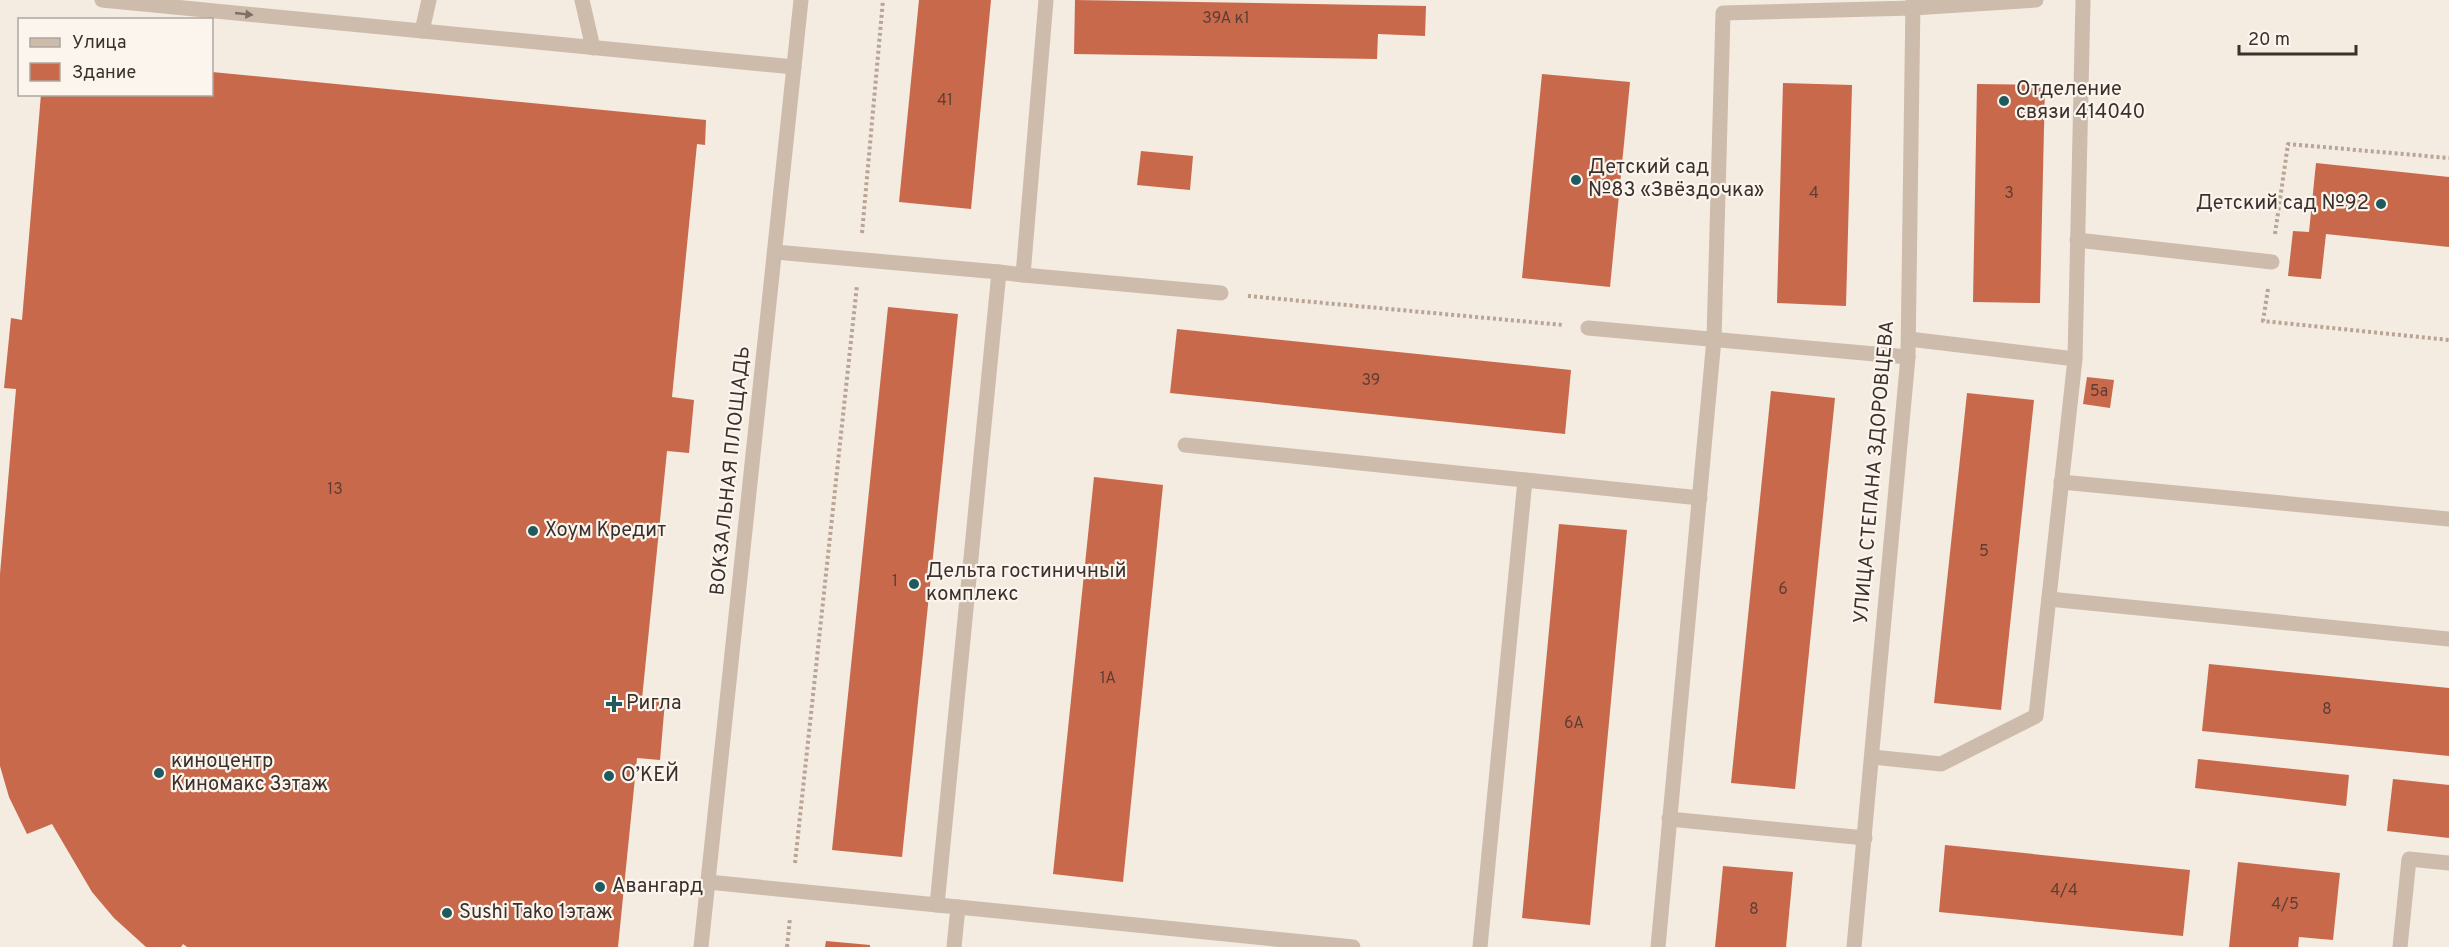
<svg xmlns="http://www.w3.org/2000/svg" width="2449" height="947" font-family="Overpass,sans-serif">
	<rect width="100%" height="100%" fill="#f4ebe1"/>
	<g fill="#c8694b">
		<polygon points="919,0 991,0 971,209 899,202"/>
		<polygon points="1075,0 1426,6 1425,36 1378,34 1377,59 1074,54"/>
		<polygon points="212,72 706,120 705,145 697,144 672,397 694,400 689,453 667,451 642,699 665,701 660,760 637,758 618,947 187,947 183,944 181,947 146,947 114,918 92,892 52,824 27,834 9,797 0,766 0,574 16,389 4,388 11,318 22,320 41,94 212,94"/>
		<polygon points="1542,74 1630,82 1610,287 1522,278"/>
		<polygon points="1783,83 1852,85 1846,306 1777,303"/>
		<polygon points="1977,84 2045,85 2040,303 1973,302"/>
		<polygon points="1141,151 1193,156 1190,190 1137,185"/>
		<polygon points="2316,163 2449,177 2449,247 2326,234 2321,279 2288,276 2293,231 2309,232"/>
		<polygon points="888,307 958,314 902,857 832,850"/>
		<polygon points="1177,329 1571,370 1565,434 1170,393"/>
		<polygon points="2087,377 2114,380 2110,408 2083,404"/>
		<polygon points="1771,391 1835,398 1795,789 1731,783"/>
		<polygon points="1967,393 2034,400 2001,710 1934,703"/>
		<polygon points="1094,477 1163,485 1123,882 1053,874"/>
		<polygon points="1559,524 1627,530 1590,925 1522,918"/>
		<polygon points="2209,664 2449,688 2449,756 2202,731"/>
		<polygon points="2198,759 2349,775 2346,806 2195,788"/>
		<polygon points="2393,779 2449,785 2449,838 2387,831"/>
		<polygon points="1945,845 2190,870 2183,936 1939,912"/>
		<polygon points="2238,862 2340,873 2333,940 2299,937 2298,947 2229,947"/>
		<polygon points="1723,866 1793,872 1786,947 1715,947"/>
		<polygon points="826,941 870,945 870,947 825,947"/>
	</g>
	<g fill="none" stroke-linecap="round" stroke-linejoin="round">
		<g stroke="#b9a596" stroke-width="4" stroke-dasharray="3 3" stroke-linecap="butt">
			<polyline points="862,233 883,0"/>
			<polyline points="2275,234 2288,144 2449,158"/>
			<polyline points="2268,289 2263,321 2449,340"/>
			<polyline points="1248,296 1563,325"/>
			<polyline points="795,863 857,285"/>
			<polyline points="787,947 790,918"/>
		</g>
		<g stroke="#cdbbac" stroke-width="15">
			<polyline points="102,0 794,67"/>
			<polyline points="582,0 593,48"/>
			<polyline points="422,31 429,0"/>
			<polyline points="2077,240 2272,262"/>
			<polyline points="775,252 999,272 937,905 958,907 954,947"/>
			<polyline points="999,272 1023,275 1046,0"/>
			<polyline points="1023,275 1221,293"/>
			<polyline points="1588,328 1908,357"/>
			<polyline points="1909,339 2075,359"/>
			<polyline points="1185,445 1700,498"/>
			<polyline points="2061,482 2449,519"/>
			<polyline points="2049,599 2449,639"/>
			<polyline points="1872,757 1941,764 2036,716 2075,359 2083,0"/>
			<polyline points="1669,819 1865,838"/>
			<polyline points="708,882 937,905"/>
			<polyline points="958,907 1353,947"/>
			<polyline points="1480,947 1525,480"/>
			<polyline points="1658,947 1714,339 1723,13 1913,8 2036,0"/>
			<polyline points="2400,947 2409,859 2449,863"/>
		</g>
		<g stroke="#cdbbac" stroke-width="15">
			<polyline points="701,947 801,0"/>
			<polyline points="1854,947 1908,357 1913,0"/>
		</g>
	</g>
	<defs><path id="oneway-solid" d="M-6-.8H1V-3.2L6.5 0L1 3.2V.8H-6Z" transform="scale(1.5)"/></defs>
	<use fill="#7d6f65" href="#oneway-solid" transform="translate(244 14) rotate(6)"/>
	<g fill="#1f5a5e" stroke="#fbf5ee" stroke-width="2">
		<circle cx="2004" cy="101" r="6"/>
		<circle cx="1576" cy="180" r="6"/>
		<circle cx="2381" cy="204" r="6"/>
		<circle cx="533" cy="531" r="6"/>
		<circle cx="914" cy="584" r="6"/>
		<path d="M611 695h6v6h6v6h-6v6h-6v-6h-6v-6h6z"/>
		<circle cx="159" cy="773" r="6"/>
		<circle cx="609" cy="776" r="6"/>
		<circle cx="600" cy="887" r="6"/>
		<circle cx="447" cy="913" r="6"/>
	</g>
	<g text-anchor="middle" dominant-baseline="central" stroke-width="4.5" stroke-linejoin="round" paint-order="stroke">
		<g font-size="16" fill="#5e3e33">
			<text x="1226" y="19">39А к1</text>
			<text x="945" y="101">41</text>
			<text x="1814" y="194">4</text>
			<text x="2009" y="194">3</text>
			<text x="1371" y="381">39</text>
			<text x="2099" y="392">5а</text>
			<text x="335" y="490">13</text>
			<text x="1984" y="552">5</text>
			<text x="895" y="582">1</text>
			<text x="1783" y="590">6</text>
			<text x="1108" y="679">1А</text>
			<text x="2327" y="710">8</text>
			<text x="1574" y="724">6А</text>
			<text x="2064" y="891">4/4</text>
			<text x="2285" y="905">4/5</text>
			<text x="1754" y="910">8</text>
		</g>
		<g font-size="20" fill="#3b302b" stroke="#fbf5ee" text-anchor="start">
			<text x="2016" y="90">Отделение<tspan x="2016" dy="23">связи 414040</tspan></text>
			<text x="1588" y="168">Детский сад<tspan x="1588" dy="23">№83 «Звёздочка»</tspan></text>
			<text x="2369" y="204" text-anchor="end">Детский сад №92</text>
			<text x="545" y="531">Хоум Кредит</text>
			<text x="926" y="572">Дельта гостиничный<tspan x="926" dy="23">комплекс</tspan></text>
			<text x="626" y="704">Ригла</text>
			<text x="171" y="762">киноцентр<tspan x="171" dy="23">Киномакс 3этаж</tspan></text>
			<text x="621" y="776">О’КЕЙ</text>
			<text x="612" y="887">Авангард</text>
			<text x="459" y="913">Sushi Tako 1этаж</text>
		</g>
		<g font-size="20" fill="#3b302b" stroke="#fbf5ee">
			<text transform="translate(731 471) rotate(-84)">ВОКЗАЛЬНАЯ ПЛОЩАДЬ</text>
			<text transform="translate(1875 472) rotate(-85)">УЛИЦА СТЕПАНА ЗДОРОВЦЕВА</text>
		</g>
	</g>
	<rect x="18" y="18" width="195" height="78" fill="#fbf5ee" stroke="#aea6a0" stroke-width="1.5"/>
	<rect x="30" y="38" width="30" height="9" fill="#cdbbac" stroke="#aea6a0" stroke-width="1.5"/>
	<text x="72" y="48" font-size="18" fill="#3b302b">Улица</text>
	<rect x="30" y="63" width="30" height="18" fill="#c8694b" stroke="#aea6a0" stroke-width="1.5"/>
	<text x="72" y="78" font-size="18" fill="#3b302b">Здание</text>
	<path d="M2239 45v9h117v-9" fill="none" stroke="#3b302b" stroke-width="3"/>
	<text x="2248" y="45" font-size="18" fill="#3b302b" stroke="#fbf5ee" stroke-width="4.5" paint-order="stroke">20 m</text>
</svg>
